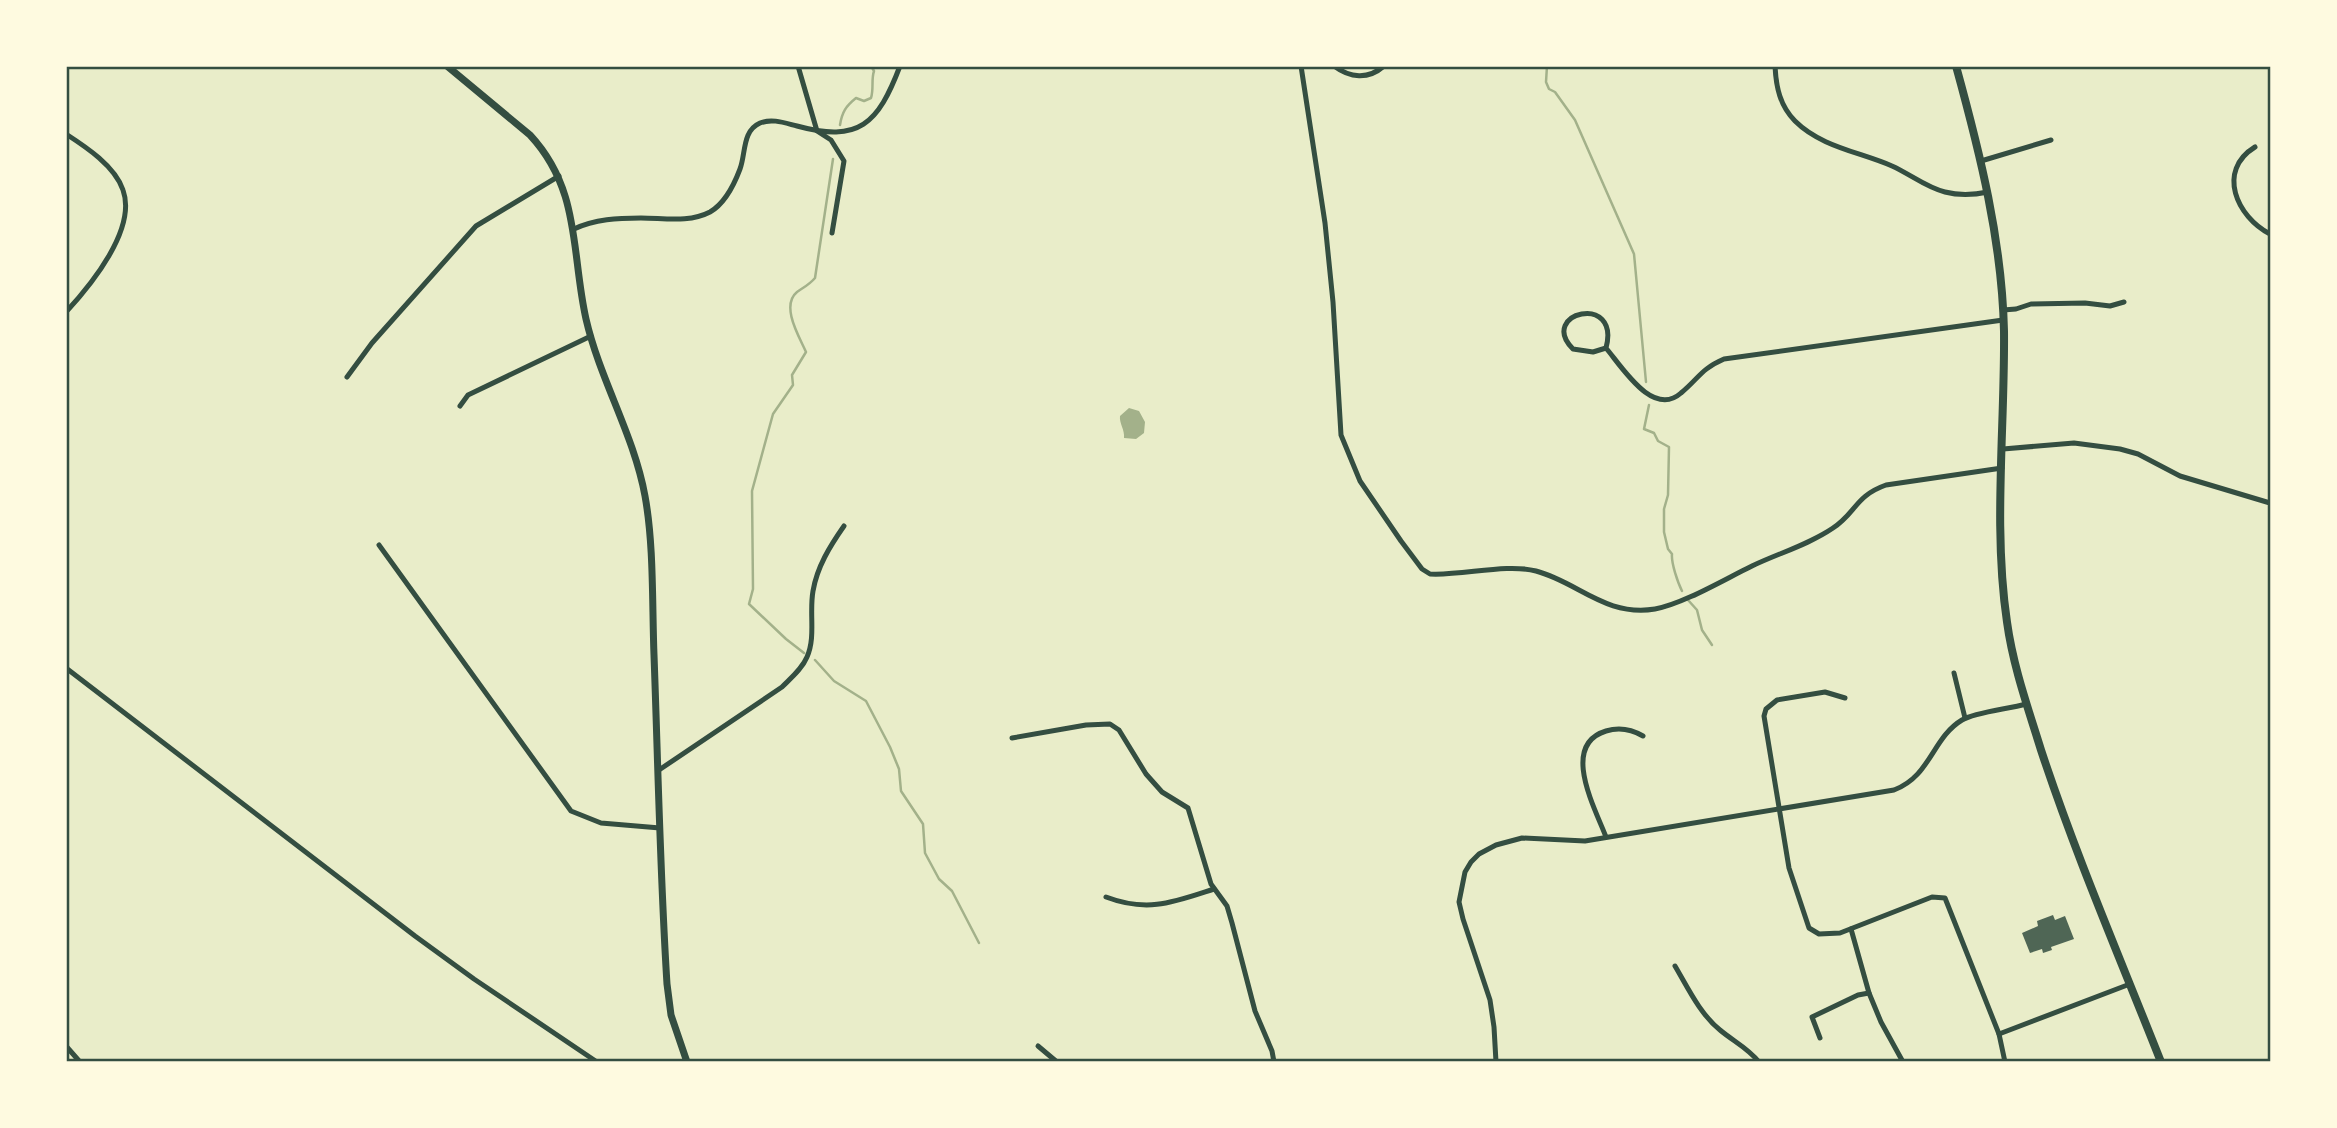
<svg xmlns="http://www.w3.org/2000/svg" width="2337" height="1128" font-family="Poppins,sans-serif">
	<rect width="100%" height="100%" fill="#e9edc9"/>
	<path fill="#a3b18a" d="M1129,408L1139,411L1145,422L1144,433L1136,439L1124,438C1125,430 1119,423 1120,416Z"/>
	<g fill="none" stroke-linecap="round" stroke-linejoin="round">
		<g stroke="#a3b18a" stroke-width="2.5">
			<polyline points="1547,66 1546,82 1549,89 1555,92 1575,120 1634,254 1646,382"/>
			<path d="M840,125C842,112 846,106 856,98L864,101L871,98C874,88 871,80 874,71L871,66"/>
			<path d="M1649,405L1644,429L1654,433L1658,441L1669,447L1668,495L1664,509V532L1668,549L1672,554C1671,563 1678,583 1682,591"/>
			<polyline points="1688,600 1697,610 1702,630 1712,645"/>
			<path d="M804,653L786,639L749,604L753,589L752,491L773,414L793,385L792,375L806,352C800,338 780,306 797,292C804,287 809,285 815,278L833,159"/>
			<polyline points="815,660 834,681 866,701 890,747 899,769 901,791 923,824 925,853 939,879 952,891 979,943"/>
		</g>
	</g>
	<polygon fill="#4f6655" points="2053,915 2055,920 2065,916 2074,939 2051,947 2052,950 2043,953 2042,949 2030,953 2022,933 2038,926 2037,921"/>
	<g fill="none" stroke-linecap="round" stroke-linejoin="round">
		<g stroke="#344e41" stroke-width="5">
			<polyline points="798,66 817,131 831,140 844,161 832,233"/>
			<path d="M1301,66L1325,223L1333,302L1341,435L1360,481L1401,541L1422,569L1430,574C1462,576 1506,563 1536,571C1578,582 1605,617 1655,609C1683,604 1725,579 1752,566C1779,553 1808,545 1833,528C1856,513 1855,496 1886,485L2002,468"/>
			<path d="M1334,66C1350,78 1368,80 1384,66"/>
			<path d="M1775,66C1776,87 1780,106 1795,121C1821,147 1860,152 1892,166C1910,174 1927,188 1945,192C1960,196 1974,195 1988,192"/>
			<path d="M66,134C86,147 115,166 123,190C137,229 91,285 66,312"/>
			<path d="M2255,147C2216,171 2237,217 2270,234"/>
			<polyline points="1981,161 2051,140"/>
			<path d="M574,229C595,219 618,218 641,218C664,218 689,223 710,212C724,204 734,185 740,169C746,153 742,131 760,123C772,118 785,123 797,126C859,143 878,124 900,66"/>
			<polyline points="2003,310 2016,309 2031,304 2085,303 2110,306 2124,302"/>
			<path d="M1606,348C1621,292 1537,313 1573,349L1593,352L1606,348C1622,367 1653,418 1681,393C1699,378 1701,369 1724,359L2003,320"/>
			<polyline points="347,377 372,343 476,226 559,176"/>
			<polyline points="460,406 468,395 591,336"/>
			<polyline points="2003,449 2074,443 2120,449 2138,454 2180,476 2270,503"/>
			<polyline points="379,545 571,811 601,823 660,828"/>
			<polyline points="66,668 415,936 474,979 597,1062"/>
			<polyline points="1954,673 1965,718"/>
			<polyline points="1845,698 1825,692 1777,700 1766,709 1764,716 1789,868 1809,928 1819,934 1840,933 1932,897 1945,898 1999,1034"/>
			<polyline points="1012,738 1086,725 1110,724 1119,730 1146,774 1162,792 1188,808 1211,884 1227,906 1232,923 1255,1011 1272,1051 1274,1062"/>
			<path d="M659,770L782,687C791,678 802,669 807,657C816,637 809,613 813,591C817,567 830,546 844,526"/>
			<path d="M1606,837C1595,808 1560,745 1606,731C1619,727 1631,729 1643,736"/>
			<path d="M1106,897C1148,913 1174,902 1214,889"/>
			<polyline points="1851,929 1869,993 1881,1022 1903,1062"/>
			<path d="M1675,966C1688,988 1700,1014 1720,1030C1733,1041 1748,1048 1759,1062"/>
			<polyline points="1820,1038 1812,1017 1858,995 1869,993"/>
			<polyline points="66,1046 80,1062"/>
			<polyline points="1038,1046 1057,1062"/>
			<path d="M1496,1062L1494,1027L1490,1000L1463,919L1459,902L1465,872L1471,862L1479,854L1496,845L1522,838L1585,841L1894,790C1931,776 1932,738 1962,720C1976,712 2009,709 2026,704"/>
			<polyline points="2005,1062 1999,1034 2130,984"/>
		</g>
		<path stroke="#344e41" stroke-width="7" d="M447,66L530,135C581,190 571,252 586,319C600,380 634,435 645,496C654,545 652,604 654,655C658,764 660,874 667,984L671,1015L687,1062"/>
		<path stroke="#344e41" stroke-width="8" d="M1956,66C1980,153 2002,241 2004,331C2005,427 1993,528 2007,622C2013,666 2028,708 2041,750C2076,856 2120,958 2161,1062"/>
	</g>
	<rect width="2337" height="1128" fill="none" stroke="#fefae0" stroke-width="136"/>
	<rect x="68" y="68" width="2201" height="992" fill="none" stroke="#344e41" stroke-width="2.5"/>
</svg>
